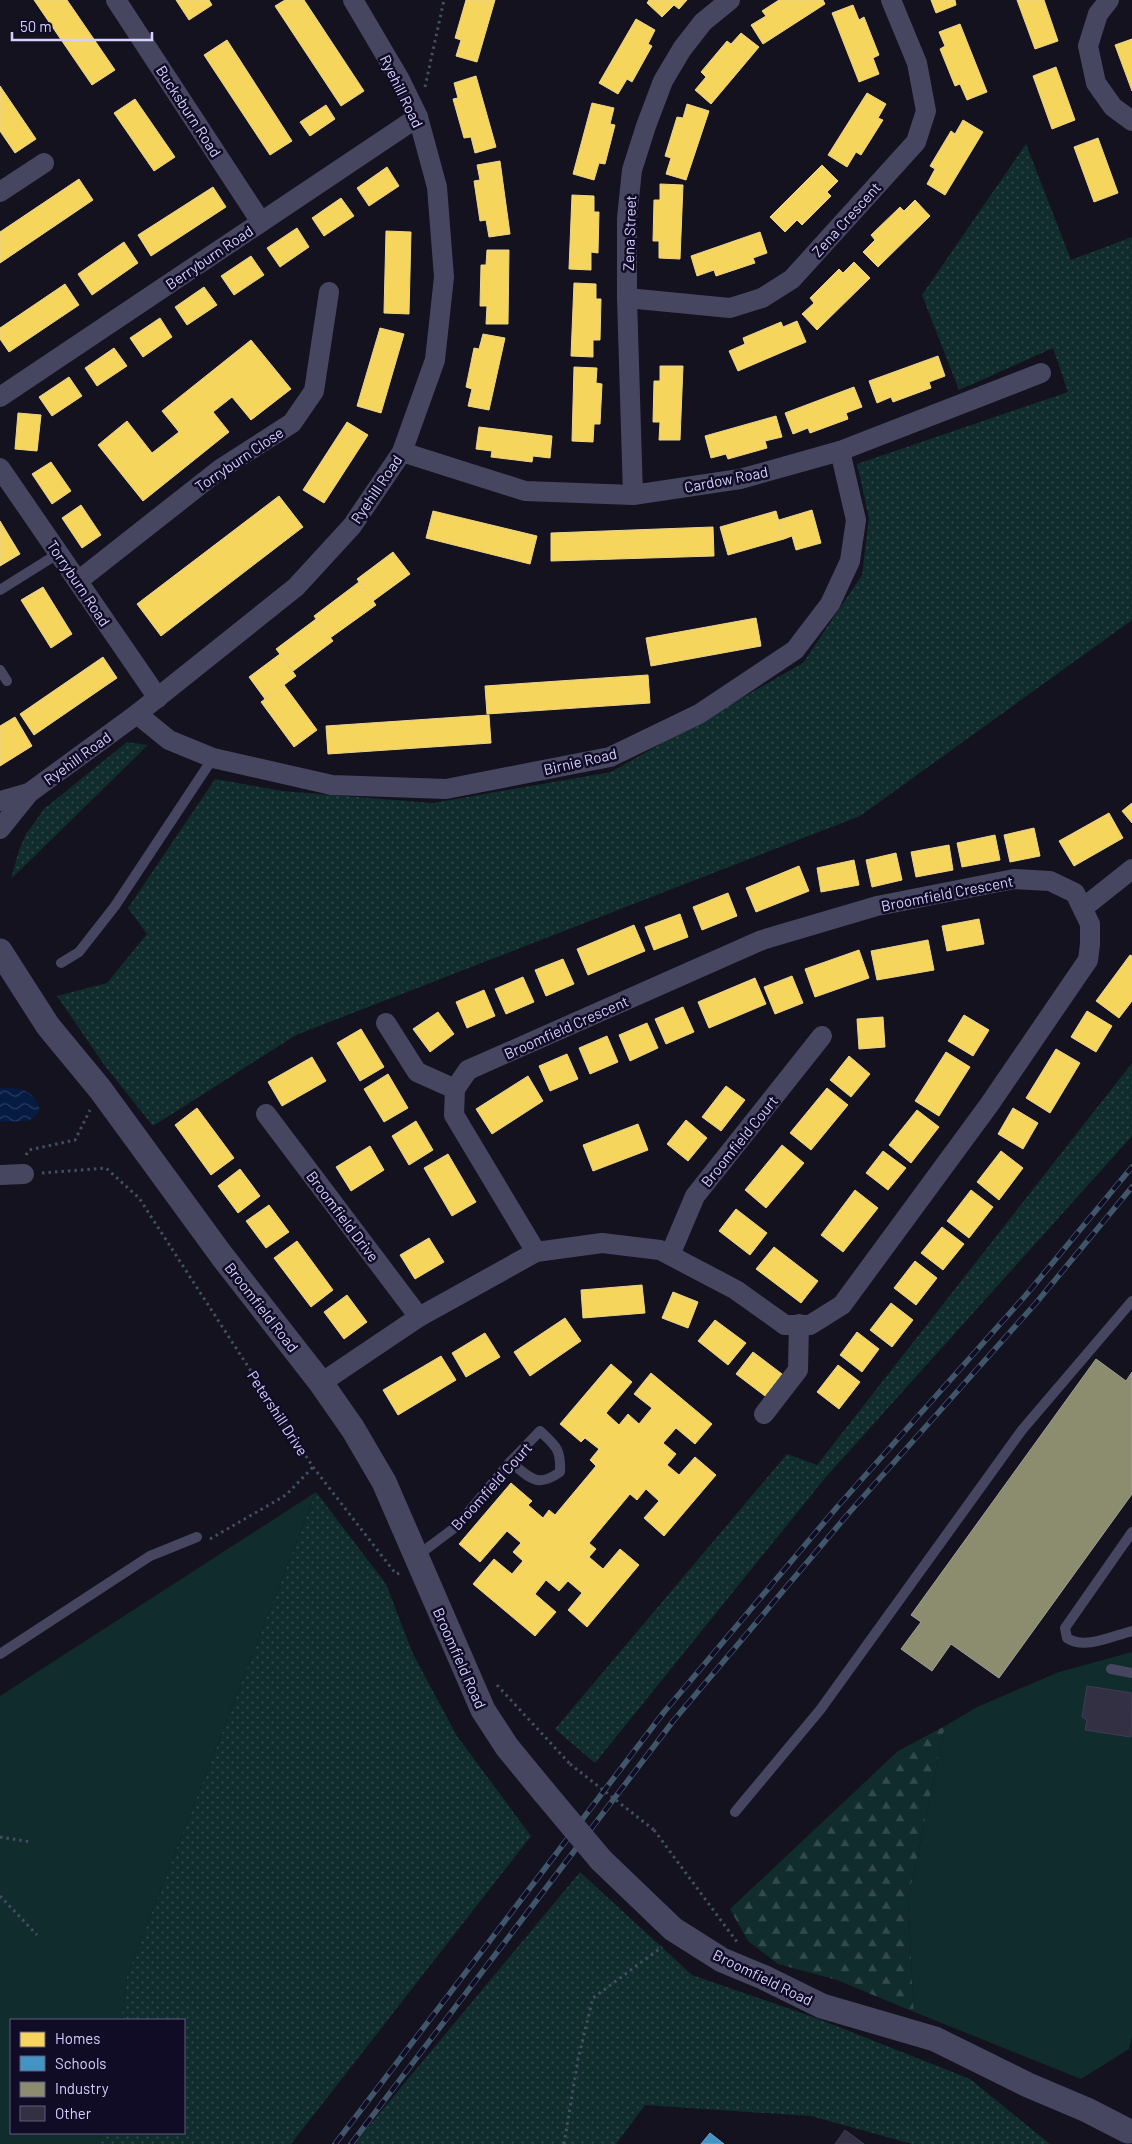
<svg xmlns="http://www.w3.org/2000/svg" width="1132" height="2144" font-family="Barlow,sans-serif">
	<defs>
		<pattern id="grass-dots" width="8" height="8" patternUnits="userSpaceOnUse" patternTransform="scale(1.25)"><rect width="8" height="8" fill="#102c2d"/><path d="M2 2h.1M6 6h.1" fill="none" stroke="#324a4c" stroke-width="1.8" stroke-linecap="round"/></pattern>
		<pattern id="forest-firs" width="22" height="20" patternUnits="userSpaceOnUse" patternTransform="scale(1.25)"><rect width="22" height="20" fill="#102c2d"/><path d="M5 1l3.5 6h-7zM16 11l3.5 6h-7z" fill="#324a4c"/></pattern>
		<pattern id="water-waves" width="16" height="10" patternUnits="userSpaceOnUse" patternTransform="scale(1.25)"><rect width="16" height="10" fill="#061b42"/><path d="M0 5q4-4 8 0t8 0" fill="none" stroke="#2a3b5e"/></pattern>
	</defs>
	<rect width="100%" height="100%" fill="#14121f"/>
	<g fill="url(#grass-dots)">
		<polygon points="1026,144 1071,260 1132,237 1132,620 860,816 296,1035 153,1126 105,1066 57,996 107,983 147,934 128,908 215,779 282,791 433,803 611,772 803,663 862,575 869,518 857,464 1068,392 1053,348 959,390 922,295"/>
		<polygon points="127,742 148,745 11,879 19,850 26,834 44,809"/>
		<polygon points="1132,1063 1132,1136 825,1478 595,1763 555,1729 787,1454 817,1465"/>
		<polygon points="316,1492 386,1584 413,1654 457,1736 531,1836 291,2144 96,2144 102,2133 184,2133 184,2020 121,2020 127,1976"/>
		<polygon points="580,1872 692,1975 816,2018 970,2079 1050,2144 912,2144 811,2116 645,2105 616,2144 354,2144"/>
	</g>
	<polygon fill="url(#forest-firs)" points="945,1726 908,1900 914,2012 837,1980 778,1964 748,1941 730,1909 898,1751"/>
	<g fill="#102c2d">
		<polygon points="316,1492 127,1976 121,2020 11,2020 11,2133 102,2133 96,2144 0,2144 0,1696"/>
		<polygon points="1132,1652 1132,2037 1129,2049 1081,2079 914,2012 908,1900 945,1726 977,1707 1059,1672"/>
	</g>
	<path fill="url(#water-waves)" d="M0,1088C20,1087 35,1090 40,1111L29,1121L0,1122Z"/>
	<g fill="#f6d55c" stroke="#ecd48d">
		<polygon points="34,0 67,0 115,70 92,85"/>
		<polygon points="176,0 209,0 212,5 189,20"/>
		<polygon points="285,0 304,0 364,91 341,106 275,6"/>
		<polygon points="466,0 495,0 477,62 456,56 461,40 455,38"/>
		<polygon points="649,0 687,0 679,9 674,5 662,17 647,3"/>
		<polygon points="779,0 823,0 825,4 763,44 751,25 766,16 762,11"/>
		<polygon points="931,0 955,0 956,5 936,13"/>
		<polygon points="1017,0 1044,0 1058,41 1035,49"/>
		<polygon points="853,5 859,20 864,17 879,55 873,58 879,74 859,82 832,13"/>
		<polygon points="636,19 655,30 648,44 652,46 632,82 627,79 618,94 599,83"/>
		<polygon points="960,24 987,92 967,100 960,84 955,86 940,49 945,46 939,32"/>
		<polygon points="741,33 759,47 711,104 695,90 706,77 701,72 727,41 731,44"/>
		<polygon points="1132,39 1132,91 1115,45"/>
		<polygon points="227,40 292,141 270,155 204,55"/>
		<polygon points="1056,67 1075,120 1052,129 1033,76"/>
		<polygon points="476,76 496,147 475,153 471,137 464,138 453,99 458,98 454,83"/>
		<polygon points="0,86 36,139 15,153 0,131"/>
		<polygon points="867,93 886,104 878,118 883,120 861,155 856,152 847,167 828,155"/>
		<polygon points="135,99 175,157 154,171 114,113"/>
		<polygon points="592,103 614,108 610,124 615,125 605,164 599,163 594,180 573,174"/>
		<polygon points="687,104 709,111 686,180 666,174 671,158 665,156 677,117 683,118"/>
		<polygon points="326,105 335,119 310,136 300,122"/>
		<polygon points="963,120 983,132 945,195 927,184 935,169 930,166 951,131 955,134"/>
		<polygon points="1098,138 1118,193 1094,202 1074,147"/>
		<polygon points="500,161 510,234 489,237 486,220 480,221 474,181 480,180 477,165"/>
		<polygon points="822,165 838,181 827,192 831,196 802,225 797,220 785,232 770,217"/>
		<polygon points="387,167 399,186 369,206 357,188"/>
		<polygon points="79,179 93,200 0,263 0,232"/>
		<polygon points="660,184 683,185 680,259 659,258 659,241 653,241 654,200 660,200"/>
		<polygon points="213,187 226,207 151,256 138,235"/>
		<polygon points="572,195 594,196 594,212 599,212 598,253 591,252 591,270 569,269"/>
		<polygon points="341,198 354,216 324,236 312,218"/>
		<polygon points="915,200 930,216 878,267 863,252 875,240 871,235 900,207 904,211"/>
		<polygon points="297,228 309,247 280,267 267,248"/>
		<polygon points="386,231 411,232 409,314 384,313"/>
		<polygon points="760,232 767,253 753,258 755,263 716,276 714,270 697,276 691,256"/>
		<polygon points="124,242 138,263 92,295 78,274"/>
		<polygon points="487,250 509,250 508,324 486,324 487,306 480,306 481,265 486,265"/>
		<polygon points="251,256 264,275 234,295 221,276"/>
		<polygon points="854,262 870,278 817,330 802,314 814,303 810,298 839,269 843,273"/>
		<polygon points="574,283 596,284 596,299 601,299 600,340 593,340 593,357 571,356"/>
		<polygon points="65,284 79,305 9,352 0,339 0,328"/>
		<polygon points="204,287 217,305 187,325 175,307"/>
		<polygon points="160,318 172,337 143,357 130,338"/>
		<polygon points="797,321 806,342 738,371 729,351 745,344 743,338 781,322 783,327"/>
		<polygon points="380,328 404,334 381,413 357,406"/>
		<polygon points="483,334 505,338 489,410 468,406 472,389 466,387 474,348 479,349"/>
		<polygon points="251,340 291,389 251,420 232,397 213,412 229,432 143,501 98,445 127,421 152,453 179,432 162,411"/>
		<polygon points="114,348 127,366 97,386 85,368"/>
		<polygon points="938,356 945,376 929,382 931,388 893,402 891,397 877,403 869,381"/>
		<polygon points="660,366 683,366 680,440 659,440 660,422 653,422 654,381 660,381"/>
		<polygon points="574,367 597,368 596,383 602,384 600,424 594,424 593,442 572,441"/>
		<polygon points="69,377 82,396 52,416 39,397"/>
		<polygon points="854,387 862,407 846,413 848,419 810,433 808,428 793,434 785,413"/>
		<polygon points="18,413 41,415 37,451 15,449"/>
		<polygon points="776,416 782,437 765,441 767,448 728,459 726,454 711,458 705,436"/>
		<polygon points="347,422 368,435 324,503 303,490"/>
		<polygon points="479,427 552,436 550,458 533,456 532,462 491,457 492,451 476,449"/>
		<polygon points="51,462 71,491 52,504 32,474"/>
		<polygon points="279,496 303,527 161,636 137,604"/>
		<polygon points="81,505 101,535 82,548 62,518"/>
		<polygon points="812,510 821,543 796,550 792,536 784,539 779,520"/>
		<polygon points="433,511 537,536 530,564 426,538"/>
		<polygon points="776,511 784,539 728,555 720,527"/>
		<polygon points="0,521 20,554 0,566"/>
		<polygon points="713,527 714,556 551,561 551,533"/>
		<polygon points="393,552 410,574 373,601 357,579"/>
		<polygon points="359,582 376,605 330,638 314,616"/>
		<polygon points="43,587 72,634 51,648 21,600"/>
		<polygon points="756,618 761,646 651,666 646,638"/>
		<polygon points="316,619 333,641 293,671 276,649"/>
		<polygon points="280,654 296,676 265,699 249,677"/>
		<polygon points="103,657 117,678 34,735 20,714"/>
		<polygon points="648,675 650,703 487,714 485,686"/>
		<polygon points="284,685 317,730 294,747 261,702"/>
		<polygon points="489,715 491,743 328,754 326,726"/>
		<polygon points="15,717 32,746 0,766 0,726"/>
		<polygon points="1132,803 1132,823 1122,811"/>
		<polygon points="1109,813 1123,838 1074,866 1059,841"/>
		<polygon points="1034,828 1040,856 1010,862 1004,835"/>
		<polygon points="995,835 1000,860 962,867 957,843"/>
		<polygon points="949,845 953,870 916,877 911,852"/>
		<polygon points="896,853 902,880 872,887 866,860"/>
		<polygon points="854,860 859,885 821,892 817,868"/>
		<polygon points="799,866 809,891 756,912 746,888"/>
		<polygon points="728,893 737,916 702,930 693,907"/>
		<polygon points="680,914 688,937 654,950 645,927"/>
		<polygon points="979,919 984,944 947,951 942,926"/>
		<polygon points="634,925 645,951 588,975 577,949"/>
		<polygon points="928,940 934,970 877,980 871,951"/>
		<polygon points="859,950 869,978 815,997 805,969"/>
		<polygon points="1130,955 1132,956 1132,1001 1119,1018 1096,1001"/>
		<polygon points="563,959 574,984 546,996 535,970"/>
		<polygon points="792,976 803,1003 775,1014 764,987"/>
		<polygon points="523,977 534,1002 506,1014 495,989"/>
		<polygon points="755,978 766,1004 709,1028 698,1002"/>
		<polygon points="484,990 495,1016 467,1028 456,1002"/>
		<polygon points="683,1007 694,1032 666,1044 655,1019"/>
		<polygon points="1087,1011 1112,1026 1096,1052 1071,1037"/>
		<polygon points="438,1012 454,1034 430,1052 413,1029"/>
		<polygon points="964,1015 989,1030 973,1056 948,1041"/>
		<polygon points="883,1017 885,1047 859,1049 857,1019"/>
		<polygon points="647,1023 658,1048 630,1061 619,1035"/>
		<polygon points="361,1029 384,1067 360,1081 337,1043"/>
		<polygon points="607,1036 618,1062 590,1074 579,1048"/>
		<polygon points="1056,1049 1080,1063 1050,1113 1026,1098"/>
		<polygon points="946,1052 970,1067 939,1116 915,1101"/>
		<polygon points="567,1054 578,1079 550,1091 539,1066"/>
		<polygon points="849,1056 870,1074 851,1097 830,1080"/>
		<polygon points="312,1057 326,1081 282,1106 268,1082"/>
		<polygon points="388,1074 408,1108 384,1122 364,1089"/>
		<polygon points="528,1076 543,1101 492,1134 476,1109"/>
		<polygon points="726,1086 745,1100 721,1131 702,1117"/>
		<polygon points="827,1088 848,1105 811,1150 790,1133"/>
		<polygon points="197,1108 234,1158 211,1175 175,1125"/>
		<polygon points="1013,1108 1038,1123 1023,1149 998,1134"/>
		<polygon points="917,1110 939,1127 911,1163 889,1145"/>
		<polygon points="686,1120 707,1138 688,1161 667,1144"/>
		<polygon points="416,1121 433,1150 409,1165 392,1136"/>
		<polygon points="638,1124 648,1150 593,1171 583,1145"/>
		<polygon points="782,1145 804,1163 766,1208 745,1190"/>
		<polygon points="370,1146 384,1170 351,1191 336,1167"/>
		<polygon points="883,1151 906,1168 888,1190 866,1173"/>
		<polygon points="1001,1151 1023,1168 999,1200 977,1182"/>
		<polygon points="448,1154 476,1202 452,1216 424,1168"/>
		<polygon points="240,1169 260,1196 238,1213 218,1186"/>
		<polygon points="855,1190 878,1208 843,1252 821,1235"/>
		<polygon points="971,1190 993,1207 969,1238 947,1221"/>
		<polygon points="269,1205 289,1232 266,1248 246,1221"/>
		<polygon points="736,1209 767,1233 750,1255 719,1231"/>
		<polygon points="942,1227 964,1244 943,1270 921,1253"/>
		<polygon points="429,1238 444,1262 415,1279 400,1255"/>
		<polygon points="297,1241 333,1290 311,1307 274,1258"/>
		<polygon points="774,1247 818,1281 801,1303 756,1269"/>
		<polygon points="915,1261 937,1278 916,1305 894,1288"/>
		<polygon points="642,1285 645,1313 583,1318 581,1290"/>
		<polygon points="673,1292 698,1302 688,1328 662,1318"/>
		<polygon points="347,1295 367,1322 344,1339 324,1312"/>
		<polygon points="891,1303 913,1320 892,1347 870,1330"/>
		<polygon points="565,1318 581,1341 530,1376 514,1352"/>
		<polygon points="715,1320 746,1343 728,1365 698,1341"/>
		<polygon points="857,1332 879,1349 862,1372 840,1355"/>
		<polygon points="485,1333 500,1357 466,1377 452,1353"/>
		<polygon points="753,1352 782,1374 765,1396 736,1374"/>
		<polygon points="441,1356 456,1380 398,1415 383,1390"/>
		<polygon points="611,1364 632,1382 606,1413 619,1425 628,1414 639,1424 652,1408 634,1394 651,1373 712,1424 695,1444 676,1428 663,1443 676,1454 667,1465 679,1475 695,1457 716,1475 664,1536 644,1518 659,1501 646,1489 637,1500 630,1494 589,1543 596,1549 589,1557 603,1569 620,1549 639,1565 587,1627 568,1610 582,1593 568,1581 559,1591 546,1580 535,1594 556,1612 535,1636 473,1584 494,1559 512,1574 523,1561 513,1552 521,1543 507,1531 480,1562 459,1544 511,1483 532,1501 528,1505 543,1518 549,1510 555,1515 596,1466 590,1460 599,1449 585,1438 581,1442 560,1424"/>
		<polygon points="838,1365 860,1382 839,1409 817,1392"/>
	</g>
	<polygon fill="#4393c3" stroke="#6fa5d5" points="710,2133 724,2144 701,2144"/>
	<polygon fill="#8c8c6e" stroke="#a2a09a" points="1096,1359 1126,1381 1132,1372 1132,1494 999,1678 951,1644 932,1671 901,1649 921,1622 911,1615"/>
	<g fill="#323042" stroke="#413c54">
		<polygon points="1087,1686 1132,1693 1131,1737 1085,1730 1087,1720 1082,1717"/>
		<polygon points="845,2130 864,2144 835,2144"/>
	</g>
	<g fill="none" stroke-linecap="round" stroke-linejoin="round">
		<g stroke="#414f60" stroke-width="3" stroke-dasharray="2.5 4" stroke-linecap="butt">
			<polyline points="425,87 444,0"/>
			<polyline points="26,1155 29,1150 75,1140 90,1110"/>
			<polyline points="42,1173 106,1168 139,1198 313,1467 396,1574 400,1573"/>
			<polyline points="210,1539 286,1495 313,1467"/>
			<polyline points="497,1685 570,1764"/>
			<polyline points="654,1830 737,1942"/>
			<polyline points="0,1837 31,1842"/>
			<polyline points="0,1896 37,1935"/>
			<polyline points="564,2144 578,2059 593,1998 662,1947"/>
		</g>
		<g stroke="#474660" stroke-width="10">
			<polyline points="0,590 59,553"/>
			<polyline points="0,670 7,681"/>
			<polyline points="61,963 79,952 115,906 213,758"/>
			<path d="M1132,1532L1065,1628L1067,1638C1085,1650 1112,1636 1132,1631"/>
			<path d="M417,1556L457,1526L510,1462L540,1431C556,1446 561,1449 560,1472C536,1489 530,1477 510,1462"/>
			<polyline points="0,1654 150,1556 197,1537"/>
			<polyline points="1111,1669 1132,1673"/>
			<polyline points="735,1812 820,1710 1022,1430 1132,1301"/>
		</g>
		<g stroke="#474660" stroke-width="20">
			<polyline points="116,0 261,222"/>
			<polyline points="1109,0 1098,14 1088,46 1096,83 1113,107 1132,121"/>
			<polyline points="0,192 44,163"/>
			<polyline points="627,298 730,308 762,298 792,279 916,142 926,111 917,63 891,0"/>
			<polyline points="0,397 418,117"/>
			<polyline points="402,452 525,491 633,495 740,479 840,451 1041,373"/>
			<polyline points="0,468 158,698"/>
			<polyline points="633,495 627,298 627,218 632,170 646,126 663,81 682,49 703,22 730,0"/>
			<polyline points="78,581 219,470 292,423 314,391 329,292"/>
			<polyline points="137,714 169,740 213,758 332,785 446,789 610,757 699,714 795,650 830,604 850,561 856,520 840,451"/>
			<polyline points="0,801 29,793"/>
			<polyline points="0,829 29,793 137,714 296,587 352,526 402,452 435,360 444,277 437,187 418,117 399,78 353,0"/>
			<polyline points="1083,908 1132,869"/>
			<polyline points="386,1023 417,1072 455,1089"/>
			<polyline points="266,1114 419,1317"/>
			<polyline points="0,1175 24,1174"/>
			<polyline points="670,1255 695,1196 822,1036"/>
			<polyline points="321,1383 419,1317 536,1252 602,1243 660,1250 736,1290 785,1325 810,1325 842,1305 989,1105 1088,960 1090,944 1090,924 1075,893 1050,881 1014,879 877,906 762,940 468,1070 455,1089 454,1115 536,1252"/>
			<polyline points="764,1414 798,1370 799,1324"/>
		</g>
		<g stroke="#474660" stroke-width="25">
			<polyline points="0,951 48,1026 100,1089 222,1256 321,1383 353,1429 384,1482 483,1710 507,1747 544,1792"/>
			<polyline points="601,1860 673,1929 722,1960 763,1977 822,2006 935,2039 1028,2085 1087,2110 1128,2131"/>
		</g>
		<defs>
			<g id="rail">
				<polyline points="335,2144 664,1712 838,1506 1026,1295 1132,1167"/>
				<polyline points="351,2144 674,1720 848,1514 1036,1303 1132,1187"/>
			</g>
		</defs>
		<use href="#rail" stroke="#40566a" stroke-width="5.5"/>
		<use href="#rail" stroke="#110c25" stroke-width="4" stroke-dasharray="11" stroke-linecap="butt"/>
		<polyline stroke="#414f60" stroke-width="3" stroke-dasharray="2.5 4" stroke-linecap="butt" points="570,1764 654,1830"/>
		<polyline stroke="#474660" stroke-width="25" points="544,1792 601,1860"/>
	</g>
	<g text-anchor="middle" dominant-baseline="central" stroke-width="5" stroke-linejoin="round" paint-order="stroke">
		<g font-size="15" fill="#d6d0ff" stroke="#110c25">
			<text transform="translate(402 91) rotate(64)">Ryehill Road</text>
			<text transform="translate(189 111) rotate(57)">Bucksburn Road</text>
			<text transform="translate(846 219) rotate(-48)">Zena Crescent</text>
			<text transform="translate(629 233) rotate(-88)">Zena Street</text>
			<text transform="translate(209 257) rotate(-34)">Berryburn Road</text>
			<text transform="translate(239 459) rotate(-34)">Torryburn Close</text>
			<text transform="translate(726 479) rotate(-11)">Cardow Road</text>
			<text transform="translate(376 489) rotate(-56)">Ryehill Road</text>
			<text transform="translate(79 583) rotate(56)">Torryburn Road</text>
			<text transform="translate(77 758) rotate(-36)">Ryehill Road</text>
			<text transform="translate(580 761) rotate(-13)">Birnie Road</text>
			<text transform="translate(947 893) rotate(-11)">Broomfield Crescent</text>
			<text transform="translate(566 1027) rotate(-24)">Broomfield Crescent</text>
			<text transform="translate(739 1141) rotate(-51)">Broomfield Court</text>
			<text transform="translate(343 1216) rotate(53)">Broomfield Drive</text>
			<text transform="translate(262 1307) rotate(52)">Broomfield Road</text>
			<text transform="translate(278 1413) rotate(57)">Petershill Drive</text>
			<text transform="translate(491 1486) rotate(-48)">Broomfield Court</text>
			<text transform="translate(460 1658) rotate(66)">Broomfield Road</text>
			<text transform="translate(763 1977) rotate(26)">Broomfield Road</text>
		</g>
	</g>
	<rect x="10" y="2019" width="175" height="115" fill="#110c25" stroke="#605a7c"/>
	<rect x="20" y="2032" width="25" height="15" fill="#f6d55c" stroke="#605a7c"/>
	<text x="55" y="2044" font-size="15" fill="#d6d0ff">Homes</text>
	<rect x="20" y="2056" width="25" height="15" fill="#4393c3" stroke="#605a7c"/>
	<text x="55" y="2069" font-size="15" fill="#d6d0ff">Schools</text>
	<rect x="20" y="2082" width="25" height="15" fill="#8c8c6e" stroke="#605a7c"/>
	<text x="55" y="2094" font-size="15" fill="#d6d0ff">Industry</text>
	<rect x="20" y="2106" width="25" height="15" fill="#323042" stroke="#605a7c"/>
	<text x="55" y="2119" font-size="15" fill="#d6d0ff">Other</text>
	<path d="M12 32v8h140v-8" fill="none" stroke="#d6d0ff" stroke-width="2.5"/>
	<text x="20" y="32" font-size="15" fill="#d6d0ff" stroke="#110c25" stroke-width="4" paint-order="stroke">50 m</text>
</svg>
